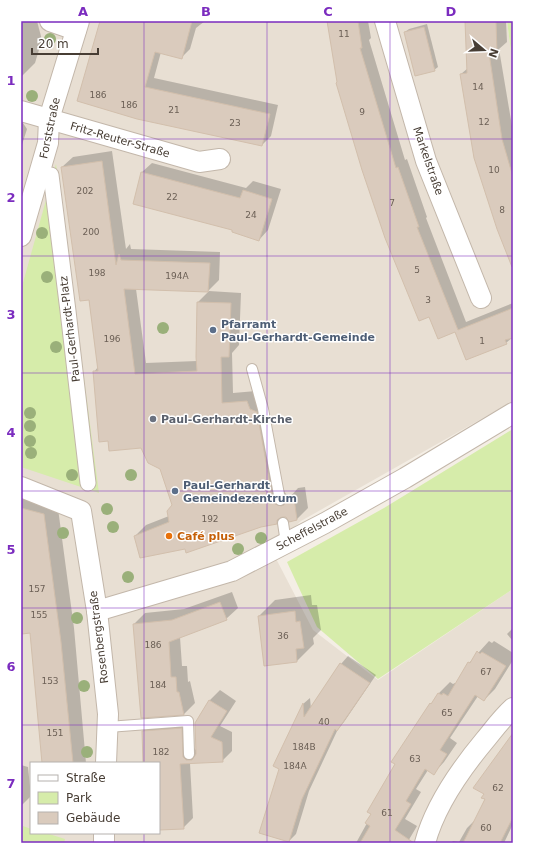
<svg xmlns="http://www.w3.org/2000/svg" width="534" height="864" font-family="'DejaVu Sans',sans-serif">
	<rect width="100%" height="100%" fill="#f4eee5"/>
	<path fill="#e8dfd3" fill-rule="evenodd" d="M21,21H507L513,67V401L301,521L271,549L313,630L378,680L513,589V843H21ZM31,763H159V833H31Z"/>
	<g fill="#d6ecaa">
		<polygon points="507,21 513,21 513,67"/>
		<polygon points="56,164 99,493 21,467 21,290"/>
		<polygon points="513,429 513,589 378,679 317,627 287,562 384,508"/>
		<polygon points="23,826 31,829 31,833 46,833 65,839 64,843 21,843 21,836"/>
	</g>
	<g fill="#0003">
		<polygon points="21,21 37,21 42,40 35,63 21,77"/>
		<polygon points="101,21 205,21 196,28 190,49 181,58 161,52 154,78 278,105 271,136 262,145 140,119"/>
		<polygon points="327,21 368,21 371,38 369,40 405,160 407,159 427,217 426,218 466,322 513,303 513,337 506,343 456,331 430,316 338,82"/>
		<polygon points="466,21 506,21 507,42 499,49 513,132 513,268 498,228 461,74 468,68"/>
		<polygon points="427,24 438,67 434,70 405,32 409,29"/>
		<polygon points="21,120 27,129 21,148"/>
		<polygon points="112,151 126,249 130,244 131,249 220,252 219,280 208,291 136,289 146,363 197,361 198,302 209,291 241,293 239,345 232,353 233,393 257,391 260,399 267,401 283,489 286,494 291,496 298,488 305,487 308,508 297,519 283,516 276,523 261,526 185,548 135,536 146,525 169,516 173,506 161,469 141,447 94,372 98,367 89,299 62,167 73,157"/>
		<polygon points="152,163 246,188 253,181 281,189 268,230 259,240 142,172"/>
		<polygon points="21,491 57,501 74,628 86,763 43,763 31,632 21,616"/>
		<polygon points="232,592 238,608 226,619 180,637 182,666 187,666 188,682 190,681 195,703 184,714 142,717 134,624 145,613 184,609"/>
		<polygon points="311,595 312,605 317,605 321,630 313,638 314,644 297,661 259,616 275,600"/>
		<polygon points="513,628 513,641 507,634"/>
		<polygon points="489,641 492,643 494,641 513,653 513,660 495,689 484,700 478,696 450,738 457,743 444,762 434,773 428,770 416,789 421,792 405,819 417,826 407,843 356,843 372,814 407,739 439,693 450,682 453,684 455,683 457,684 469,663"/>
		<polygon points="348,656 376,675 344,722 338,729 309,791 296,834 289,841 280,768 274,766 303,704 310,698 311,709 341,664"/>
		<polygon points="220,690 236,701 220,726 232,732 232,751 222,761 190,763 193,818 183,828 159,829 159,763 144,763 143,731 153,721 191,718 193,747 196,750 210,700"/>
		<polygon points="513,737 513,824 504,843 451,843 453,841 459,842 467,828 476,819"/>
		<polygon points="21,765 28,767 31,796 21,806"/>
	</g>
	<g fill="#dacbbd" stroke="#d2bfac">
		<polygon points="100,21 192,21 182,59 155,52 145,87 270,114 262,146 137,119 77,101"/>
		<polygon points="327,21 358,21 362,48 360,48 396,168 398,167 419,227 417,227 458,330 513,308 513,338 505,340 507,344 466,360 455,332 438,339 429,317 419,321 385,238 362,170 336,83 337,82"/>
		<polygon points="465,21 496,21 497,53 489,53 502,139 513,177 513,267 512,267 497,229 474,158 460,74 467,73"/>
		<polygon points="424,27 435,71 415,76 404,32"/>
		<polygon points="102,161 116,265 119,254 121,260 210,263 208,292 124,289 135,374 197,371 196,357 197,302 231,303 229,357 221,357 222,403 247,401 250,409 257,412 273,501 275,504 281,506 284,505 286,499 294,498 297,520 289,522 286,517 282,517 277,520 277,524 261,527 186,553 185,549 140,558 134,536 169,522 167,511 172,505 160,469 148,463 141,448 109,451 108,441 99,442 93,371 98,371 89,300 80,301 61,167"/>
		<polygon points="141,172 240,198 243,190 272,199 259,241 232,232 232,230 133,204"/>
		<polygon points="21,508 44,514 61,642 73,763 42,763 30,633 22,634 21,624"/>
		<polygon points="220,602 227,620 169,642 171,677 176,677 177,692 179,692 184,715 141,718 133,624 172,620"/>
		<polygon points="295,611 296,622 300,621 304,648 296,649 297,662 264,666 258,616"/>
		<polygon points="477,651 480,654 482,652 506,666 484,701 475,695 440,750 447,754 434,775 425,769 406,801 411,804 395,830 414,843 360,843 370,826 365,823 371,814 367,812 395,764 391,762 430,703 431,704 438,693 442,695 443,693 448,696 468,662 470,663"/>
		<polygon points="340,663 370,683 337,731 335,729 302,799 289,842 259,833 279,769 273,766 303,703 304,717"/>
		<polygon points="209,700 227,711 211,737 222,742 223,762 180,764 184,829 159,830 159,763 143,763 142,731 182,728 183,757 186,760 192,760 196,754 195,723"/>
		<polygon points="513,733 513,817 500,843 463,843 485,799 481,798 484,794 473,788"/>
	</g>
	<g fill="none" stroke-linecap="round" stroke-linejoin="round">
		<defs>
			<g id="service">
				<polyline points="252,369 263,409 280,500"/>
				<polyline points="283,523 286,543"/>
				<polyline points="108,727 188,721 189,754"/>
			</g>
			<polyline id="pedestrian" points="51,175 68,311 88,483"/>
			<g id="minor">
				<polyline points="50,21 76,30"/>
				<polyline points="385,21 426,161 481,298"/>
				<polyline points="21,111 199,162 220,159"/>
				<polyline points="21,236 48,143 49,119 79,21"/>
				<polyline points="21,487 81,511 97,611 108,714 106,763"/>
				<polyline points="97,611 232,571 325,523 405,478 513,413"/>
				<polyline points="104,843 104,833"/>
				<path d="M425,843C435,805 460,770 485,740C494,729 502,718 513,708"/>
			</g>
		</defs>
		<use href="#service" stroke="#c3b7aa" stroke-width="12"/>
		<use href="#pedestrian" stroke="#c3b7aa" stroke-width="17"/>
		<use href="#minor" stroke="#c3b7aa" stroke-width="22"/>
		<use href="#service" stroke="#fff" stroke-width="10"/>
		<use href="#pedestrian" stroke="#fff" stroke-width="15"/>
		<use href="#minor" stroke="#fff" stroke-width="20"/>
	</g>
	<g fill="#9ab07a">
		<circle cx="50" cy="39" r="6"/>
		<circle cx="32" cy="96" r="6"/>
		<circle cx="42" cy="233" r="6"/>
		<circle cx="47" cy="277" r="6"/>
		<circle cx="163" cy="328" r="6"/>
		<circle cx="56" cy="347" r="6"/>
		<circle cx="30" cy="413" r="6"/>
		<circle cx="30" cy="426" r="6"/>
		<circle cx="30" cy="441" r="6"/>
		<circle cx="31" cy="453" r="6"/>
		<circle cx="72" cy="475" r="6"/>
		<circle cx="131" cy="475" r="6"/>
		<circle cx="107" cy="509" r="6"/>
		<circle cx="113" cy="527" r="6"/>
		<circle cx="63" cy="533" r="6"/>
		<circle cx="261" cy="538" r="6"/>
		<circle cx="238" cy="549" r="6"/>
		<circle cx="128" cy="577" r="6"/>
		<circle cx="77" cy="618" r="6"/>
		<circle cx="84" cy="686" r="6"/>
		<circle cx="87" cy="752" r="6"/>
	</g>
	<path fill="none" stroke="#7b2cbf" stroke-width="1" stroke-opacity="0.55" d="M144,21V763M267,21V843M390,21V843M21,139H513M21,256H513M21,373H513M21,491H513M21,608H513M21,725H513M144,833V843"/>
	<g fill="#5c6f8a" stroke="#fff" stroke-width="1.5">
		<circle cx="213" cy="330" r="4"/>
		<circle cx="175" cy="491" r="4"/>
	</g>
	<circle fill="#6b7280" stroke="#fff" stroke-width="1.5" cx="153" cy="419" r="4"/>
	<circle fill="#e8710a" stroke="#fff" stroke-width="1.5" cx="169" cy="536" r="4"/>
	<g text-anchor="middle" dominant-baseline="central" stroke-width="3" stroke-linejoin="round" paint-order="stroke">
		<g font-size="9" fill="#6c6056">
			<text x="344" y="34">11</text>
			<text x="478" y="87">14</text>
			<text x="98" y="95">186</text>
			<text x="129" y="105">186</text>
			<text x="174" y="110">21</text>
			<text x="362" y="112">9</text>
			<text x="484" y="122">12</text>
			<text x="235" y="123">23</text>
			<text x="494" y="170">10</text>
			<text x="85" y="191">202</text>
			<text x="172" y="197">22</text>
			<text x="392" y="203">7</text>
			<text x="502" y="210">8</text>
			<text x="251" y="215">24</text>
			<text x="91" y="232">200</text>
			<text x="417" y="270">5</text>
			<text x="97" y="273">198</text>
			<text x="177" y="276">194A</text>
			<text x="428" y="300">3</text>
			<text x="112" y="339">196</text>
			<text x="482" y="341">1</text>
			<text x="210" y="519">192</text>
			<text x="37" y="589">157</text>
			<text x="39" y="615">155</text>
			<text x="283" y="636">36</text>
			<text x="153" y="645">186</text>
			<text x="486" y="672">67</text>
			<text x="50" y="681">153</text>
			<text x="158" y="685">184</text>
			<text x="447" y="713">65</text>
			<text x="324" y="722">40</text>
			<text x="55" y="733">151</text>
			<text x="304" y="747">184B</text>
			<text x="161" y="752">182</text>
			<text x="415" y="759">63</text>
			<text x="295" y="766">184A</text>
			<text x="498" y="788">62</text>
			<text x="387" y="813">61</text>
			<text x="486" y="828">60</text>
		</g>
		<g font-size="11" fill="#473d34" stroke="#fff">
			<text transform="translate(50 128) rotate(-78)">Forststraße</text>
			<text transform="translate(120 140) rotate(16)">Fritz-Reuter-Straße</text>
			<text transform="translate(428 161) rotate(71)">Markelstraße</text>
			<text transform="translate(70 329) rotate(-97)">Paul-Gerhardt-Platz</text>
			<text transform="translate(312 529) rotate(-28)">Scheffelstraße</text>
			<text transform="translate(99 637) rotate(-97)">Rosenbergstraße</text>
		</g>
		<g font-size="11" font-weight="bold" fill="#4e5e75" stroke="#fff" text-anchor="start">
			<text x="221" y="324">Pfarramt<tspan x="221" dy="13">Paul-Gerhardt-Gemeinde</tspan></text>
			<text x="183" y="485">Paul-Gerhardt<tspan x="183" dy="13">Gemeindezentrum</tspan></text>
		</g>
		<g font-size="11" font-weight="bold" fill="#5b616d" stroke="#fff" text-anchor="start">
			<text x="161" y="419">Paul-Gerhardt-Kirche</text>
		</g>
		<g font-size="11" font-weight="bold" fill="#c56008" stroke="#fff" text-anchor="start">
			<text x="177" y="536">Café plus</text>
		</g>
	</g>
	<rect width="534" height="864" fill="none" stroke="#ffffff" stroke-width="44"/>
	<rect x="30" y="762" width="130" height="72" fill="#ffffff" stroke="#b5b1ae"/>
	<rect x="38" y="775" width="20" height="6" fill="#ffffff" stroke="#b5b1ae"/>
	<text x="66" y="782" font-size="12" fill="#473d34">Straße</text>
	<rect x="38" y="792" width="20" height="12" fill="#d6ecaa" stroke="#b5b1ae"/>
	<text x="66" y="802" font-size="12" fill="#473d34">Park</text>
	<rect x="38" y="812" width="20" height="12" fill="#dacbbd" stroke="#b5b1ae"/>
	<text x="66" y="822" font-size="12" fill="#473d34">Gebäude</text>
	<g transform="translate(484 50) rotate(109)" stroke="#ffffff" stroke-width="3" paint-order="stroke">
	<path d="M0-3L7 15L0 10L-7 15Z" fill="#473d34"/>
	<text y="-6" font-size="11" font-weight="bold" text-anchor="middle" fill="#473d34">N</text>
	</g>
	<path d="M32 48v6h66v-6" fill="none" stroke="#473d34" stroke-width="2"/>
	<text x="38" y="48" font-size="12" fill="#473d34" stroke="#ffffff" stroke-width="3" paint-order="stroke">20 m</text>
	<rect x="22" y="22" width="490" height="820" fill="none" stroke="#7b2cbf" stroke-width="1.5"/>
	<g font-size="13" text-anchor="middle" font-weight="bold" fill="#7b2cbf">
		<text x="83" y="16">A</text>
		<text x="206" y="16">B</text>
		<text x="328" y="16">C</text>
		<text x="451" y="16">D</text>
		<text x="11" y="85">1</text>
		<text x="11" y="202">2</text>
		<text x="11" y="319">3</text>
		<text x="11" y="437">4</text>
		<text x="11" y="554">5</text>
		<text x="11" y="671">6</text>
		<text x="11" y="788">7</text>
	</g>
</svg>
